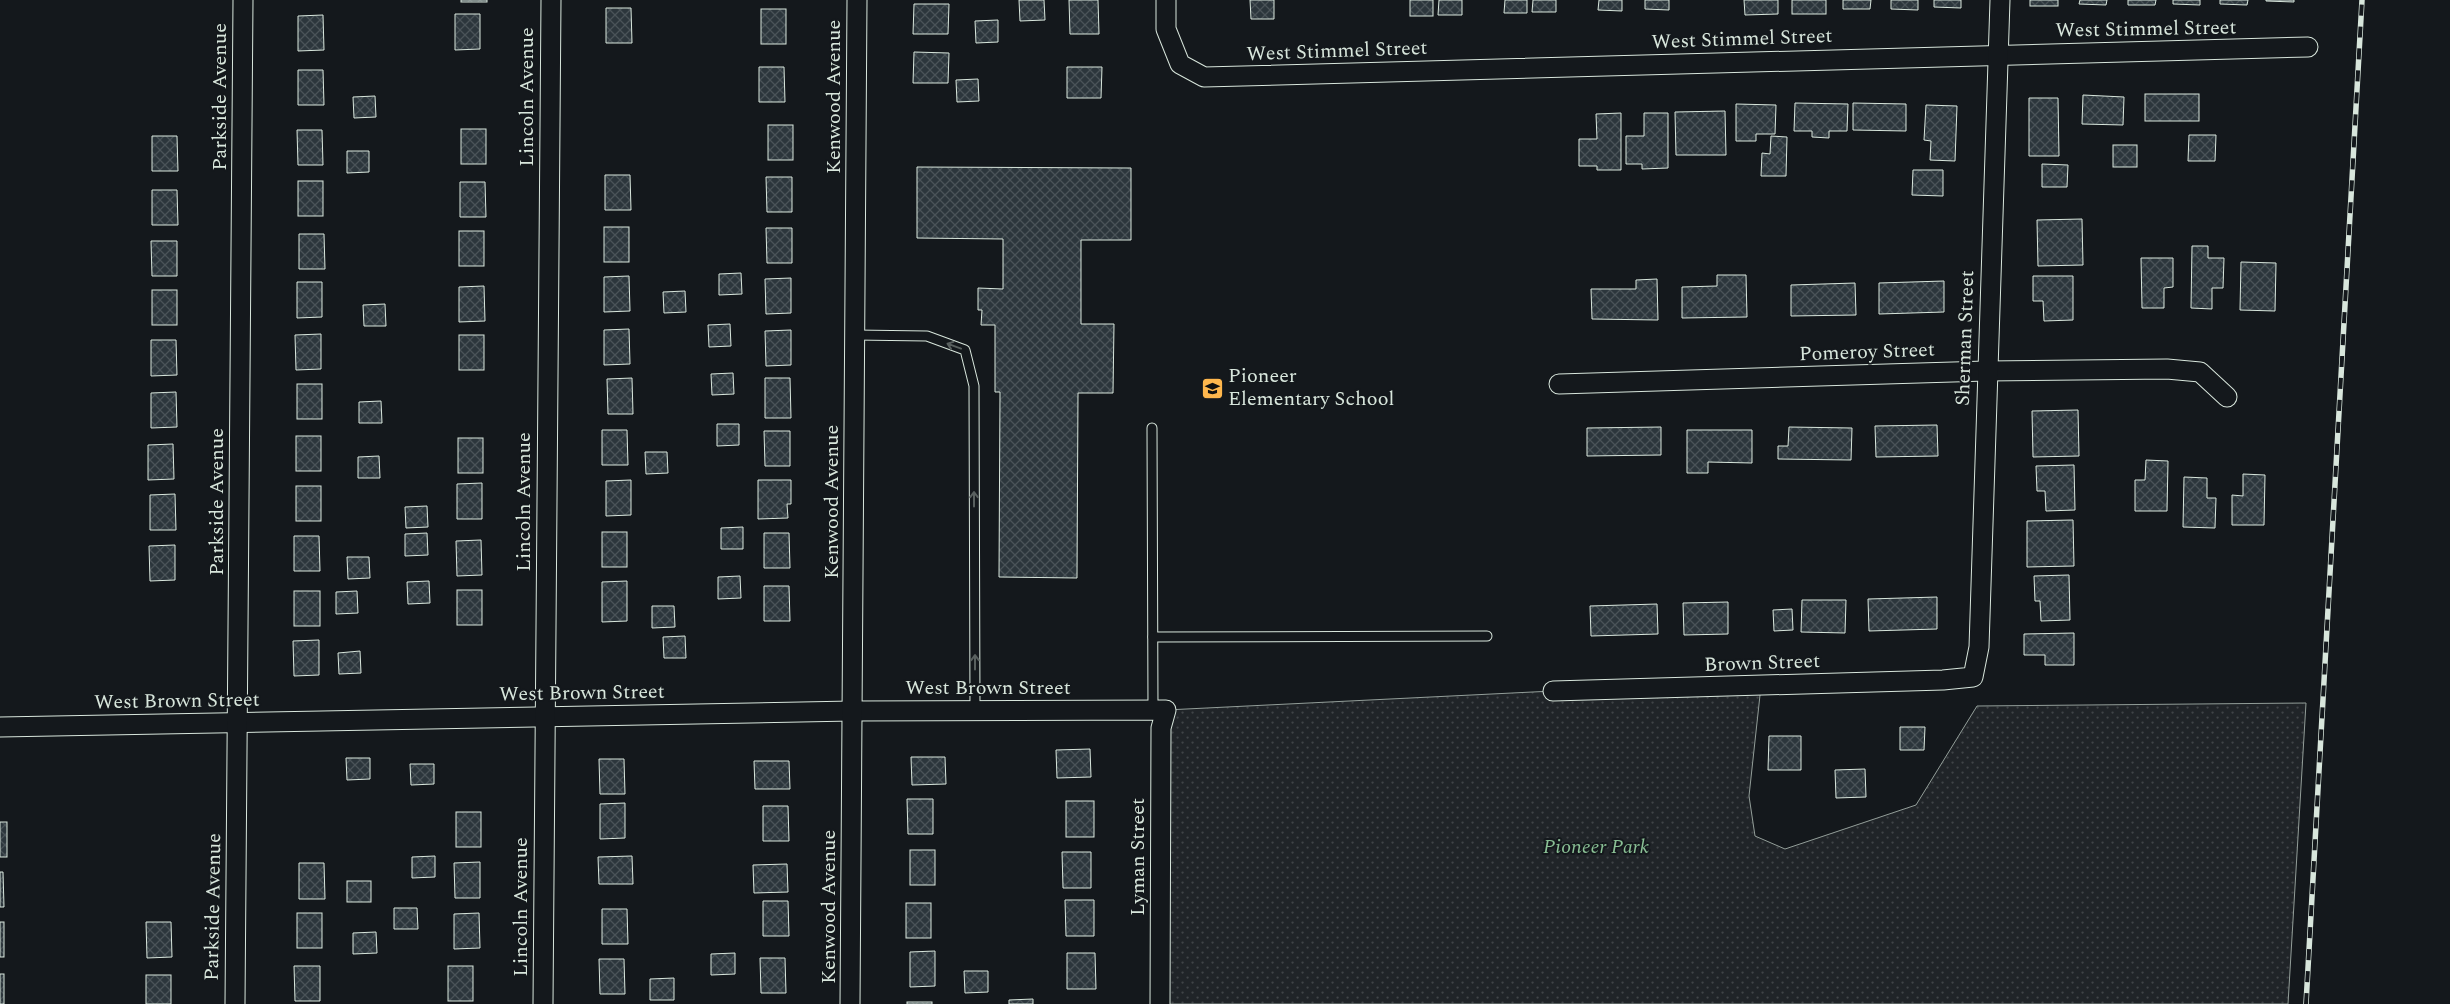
<svg xmlns="http://www.w3.org/2000/svg" width="2450" height="1004" font-family="Spectral,serif">
	<defs>
		<pattern id="park-dots" width="8" height="8" patternUnits="userSpaceOnUse" patternTransform="scale(1.25)"><rect width="8" height="8" fill="#202428"/><path d="M2 2h.1M6 6h.1" fill="none" stroke="#404447" stroke-width="1.8" stroke-linecap="round"/></pattern>
		<pattern id="building-cross-hatch" width="8" height="8" patternUnits="userSpaceOnUse" patternTransform="scale(1.25)"><rect width="8" height="8" fill="#2c363c"/><path d="M0 0l8 8M0 8l8-8" fill="none" stroke="#4a5358"/></pattern>
	</defs>
	<rect width="100%" height="100%" fill="#14181c"/>
	<polygon fill="url(#park-dots)" stroke="#939e99" points="1761,686 1749,796 1755,836 1785,849 1916,805 1977,706 2306,703 2288,1004 1160,1004 1166,710 1553,691"/>
	<g fill="url(#building-cross-hatch)" stroke="#d8e6dc">
		<rect x="461" y="0" width="26" height="2"/>
		<polygon points="1019,0 1044,0 1045,20 1020,21"/>
		<polygon points="1069,0 1098,0 1099,34 1070,34"/>
		<polygon points="1250,0 1274,0 1274,19 1251,19"/>
		<rect x="1410" y="0" width="23" height="16"/>
		<polygon points="1439,0 1462,0 1462,15 1438,15"/>
		<polygon points="1505,0 1527,0 1527,13 1504,13"/>
		<polygon points="1533,0 1556,0 1556,12 1532,12"/>
		<polygon points="1599,0 1622,0 1622,11 1598,10"/>
		<polygon points="1645,0 1669,0 1669,10 1645,9"/>
		<polygon points="1744,0 1778,0 1778,14 1745,15"/>
		<rect x="1792" y="0" width="34" height="14"/>
		<polygon points="1843,0 1871,0 1870,9 1843,9"/>
		<polygon points="1891,0 1918,0 1918,10 1891,9"/>
		<polygon points="1934,0 1961,0 1961,8 1934,7"/>
		<rect x="2030" y="0" width="28" height="6"/>
		<polygon points="2080,0 2107,0 2106,5 2079,4"/>
		<polygon points="2128,0 2156,0 2155,5 2128,5"/>
		<polygon points="2173,0 2200,0 2200,5 2173,4"/>
		<polygon points="2220,0 2248,0 2247,5 2220,4"/>
		<polygon points="2266,0 2294,0 2294,2 2266,1"/>
		<polygon points="914,4 949,4 948,34 913,34"/>
		<polygon points="606,8 631,8 632,43 606,43"/>
		<rect x="761" y="9" width="25" height="35"/>
		<polygon points="455,14 480,14 480,49 455,50"/>
		<polygon points="323,15 324,50 298,51 298,16"/>
		<polygon points="998,20 998,42 976,43 975,21"/>
		<polygon points="914,52 949,53 948,83 913,83"/>
		<polygon points="759,67 784,67 785,102 759,102"/>
		<polygon points="1067,67 1102,67 1101,98 1067,98"/>
		<polygon points="298,70 323,70 324,105 298,105"/>
		<polygon points="978,79 979,101 957,102 956,80"/>
		<rect x="2145" y="94" width="54" height="27"/>
		<polygon points="2083,95 2124,97 2123,125 2082,124"/>
		<polygon points="375,96 376,117 354,118 353,97"/>
		<polygon points="2029,98 2058,98 2059,156 2029,156"/>
		<polygon points="1795,103 1848,104 1847,131 1829,131 1829,138 1812,137 1812,131 1794,131"/>
		<polygon points="1853,103 1906,104 1906,131 1853,130"/>
		<polygon points="1736,104 1776,105 1775,134 1756,134 1756,141 1736,141"/>
		<polygon points="1926,105 1957,106 1955,161 1930,160 1931,141 1924,140"/>
		<polygon points="1725,111 1726,155 1676,155 1675,112"/>
		<polygon points="1621,113 1621,170 1597,170 1597,166 1579,166 1579,139 1597,139 1596,114"/>
		<polygon points="1644,113 1668,113 1668,168 1642,169 1642,164 1626,164 1626,136 1644,136"/>
		<rect x="768" y="125" width="25" height="35"/>
		<rect x="461" y="129" width="25" height="35"/>
		<polygon points="297,130 322,130 323,165 298,165"/>
		<polygon points="2189,135 2216,135 2215,161 2188,161"/>
		<polygon points="152,136 177,136 178,171 152,171"/>
		<polygon points="1771,136 1787,137 1786,176 1761,176 1762,153 1770,154"/>
		<rect x="2113" y="145" width="24" height="22"/>
		<polygon points="347,151 369,151 369,172 347,173"/>
		<polygon points="2042,164 2068,165 2067,187 2042,187"/>
		<polygon points="917,167 1131,168 1131,240 1081,240 1081,324 1114,324 1113,393 1078,393 1077,578 999,577 1000,392 995,392 995,325 981,325 982,310 978,310 978,288 1003,289 1003,239 917,238"/>
		<polygon points="1913,170 1943,170 1943,196 1912,195"/>
		<polygon points="605,175 630,175 631,210 605,210"/>
		<polygon points="766,177 792,177 792,212 767,212"/>
		<rect x="298" y="181" width="25" height="35"/>
		<polygon points="460,182 485,182 486,217 460,217"/>
		<polygon points="152,190 177,190 178,225 152,225"/>
		<polygon points="2082,219 2083,265 2038,266 2037,220"/>
		<rect x="604" y="227" width="25" height="35"/>
		<polygon points="766,228 792,228 792,263 767,263"/>
		<rect x="459" y="231" width="25" height="35"/>
		<polygon points="299,234 324,234 325,269 299,269"/>
		<polygon points="151,241 177,241 177,276 152,276"/>
		<polygon points="2192,246 2208,246 2208,258 2224,258 2223,288 2212,288 2212,309 2191,308"/>
		<polygon points="2141,258 2173,258 2173,287 2164,288 2164,308 2142,308"/>
		<polygon points="2241,262 2276,263 2275,311 2240,310"/>
		<polygon points="741,273 742,294 719,295 719,274"/>
		<polygon points="1717,275 1746,275 1747,317 1682,318 1682,287 1717,286"/>
		<polygon points="629,276 630,311 604,312 604,277"/>
		<polygon points="2033,276 2073,276 2073,320 2044,321 2043,301 2033,301"/>
		<polygon points="791,278 791,313 766,314 765,279"/>
		<polygon points="1657,279 1658,320 1592,319 1591,289 1636,289 1636,280"/>
		<polygon points="1944,281 1944,312 1879,314 1879,283"/>
		<polygon points="297,282 322,282 322,317 297,318"/>
		<polygon points="1855,283 1856,315 1791,316 1791,285"/>
		<polygon points="484,286 485,321 459,322 459,287"/>
		<rect x="152" y="290" width="25" height="35"/>
		<polygon points="685,291 686,312 664,313 663,292"/>
		<polygon points="385,304 386,326 364,326 363,305"/>
		<polygon points="730,324 731,346 709,347 708,325"/>
		<polygon points="629,329 630,364 604,365 604,330"/>
		<polygon points="791,330 791,365 766,366 765,331"/>
		<polygon points="321,334 321,369 296,370 295,335"/>
		<rect x="459" y="335" width="25" height="35"/>
		<polygon points="151,340 176,340 177,375 151,376"/>
		<polygon points="733,373 734,394 712,395 711,374"/>
		<polygon points="632,378 633,414 608,414 607,379"/>
		<polygon points="765,378 790,378 791,418 765,418"/>
		<rect x="297" y="384" width="25" height="35"/>
		<polygon points="176,392 177,427 151,428 151,393"/>
		<polygon points="381,401 382,423 359,423 359,402"/>
		<polygon points="2078,410 2079,456 2033,457 2032,411"/>
		<polygon points="717,424 739,424 739,445 717,446"/>
		<polygon points="1937,425 1938,456 1876,457 1875,426"/>
		<polygon points="1661,427 1661,455 1587,456 1587,428"/>
		<polygon points="1789,427 1852,428 1851,460 1778,459 1778,446 1788,446"/>
		<polygon points="602,430 627,430 628,465 602,465"/>
		<polygon points="1687,430 1752,430 1752,463 1708,462 1708,473 1687,473"/>
		<polygon points="764,431 790,431 790,466 765,466"/>
		<rect x="296" y="436" width="25" height="35"/>
		<rect x="458" y="438" width="25" height="35"/>
		<polygon points="173,444 174,479 148,480 148,445"/>
		<polygon points="645,452 667,452 668,473 646,474"/>
		<polygon points="379,456 380,478 358,478 358,457"/>
		<polygon points="2146,460 2168,461 2167,511 2135,511 2135,480 2145,480"/>
		<polygon points="2074,465 2075,510 2046,511 2045,491 2037,491 2036,466"/>
		<polygon points="2243,474 2265,475 2264,525 2232,525 2232,495 2243,496"/>
		<polygon points="2184,477 2207,478 2207,498 2216,498 2215,528 2183,527"/>
		<polygon points="631,480 631,515 606,516 606,481"/>
		<polygon points="758,480 791,480 791,504 787,504 788,518 758,519"/>
		<polygon points="482,483 482,519 457,519 457,484"/>
		<rect x="296" y="486" width="25" height="35"/>
		<polygon points="175,494 176,530 150,530 150,495"/>
		<polygon points="427,506 428,527 406,528 405,507"/>
		<polygon points="2073,520 2074,566 2027,567 2027,521"/>
		<polygon points="743,527 743,549 721,549 721,528"/>
		<rect x="602" y="532" width="25" height="35"/>
		<polygon points="427,533 428,555 405,556 405,534"/>
		<polygon points="764,533 789,533 790,568 764,568"/>
		<polygon points="294,536 319,536 320,571 294,571"/>
		<polygon points="481,540 482,575 457,576 456,541"/>
		<polygon points="175,545 175,580 150,581 149,546"/>
		<polygon points="347,557 369,557 370,578 348,579"/>
		<polygon points="2069,575 2070,620 2041,621 2040,601 2035,601 2034,576"/>
		<polygon points="740,576 741,598 718,599 718,577"/>
		<polygon points="429,581 430,603 408,604 407,582"/>
		<polygon points="627,581 627,621 602,622 602,582"/>
		<polygon points="764,586 789,586 790,621 764,621"/>
		<rect x="457" y="590" width="25" height="35"/>
		<rect x="294" y="591" width="26" height="35"/>
		<polygon points="357,591 358,613 336,614 336,592"/>
		<polygon points="1937,597 1937,629 1869,631 1868,599"/>
		<polygon points="1802,600 1846,600 1845,633 1801,632"/>
		<polygon points="1728,602 1728,634 1684,635 1683,603"/>
		<polygon points="1657,604 1658,634 1591,636 1590,606"/>
		<polygon points="652,606 674,606 675,627 652,628"/>
		<polygon points="1792,609 1793,630 1774,631 1773,610"/>
		<polygon points="2074,633 2074,665 2045,665 2045,655 2024,655 2024,634"/>
		<polygon points="685,636 686,658 664,658 663,637"/>
		<polygon points="319,640 319,675 294,676 293,641"/>
		<polygon points="360,651 361,673 339,674 338,653"/>
		<polygon points="1900,727 1925,727 1924,750 1900,750"/>
		<polygon points="1769,736 1801,736 1801,770 1768,770"/>
		<polygon points="1090,749 1091,777 1057,778 1056,750"/>
		<polygon points="911,757 945,757 946,784 912,785"/>
		<polygon points="346,758 370,758 370,779 347,780"/>
		<polygon points="599,759 624,759 625,794 600,794"/>
		<polygon points="754,761 789,761 790,789 755,789"/>
		<polygon points="410,764 434,764 434,784 411,785"/>
		<polygon points="1865,769 1866,797 1836,798 1835,770"/>
		<polygon points="907,799 933,799 933,834 908,834"/>
		<rect x="1066" y="801" width="28" height="36"/>
		<polygon points="625,803 625,838 600,839 600,804"/>
		<polygon points="763,806 788,806 789,841 763,841"/>
		<rect x="456" y="812" width="25" height="35"/>
		<rect x="0" y="822" width="7" height="35"/>
		<rect x="910" y="850" width="25" height="35"/>
		<polygon points="1062,852 1091,852 1091,888 1063,888"/>
		<polygon points="435,856 435,877 412,878 412,857"/>
		<polygon points="632,856 633,884 599,884 598,857"/>
		<polygon points="480,862 480,898 455,898 454,863"/>
		<polygon points="299,863 324,863 325,899 299,899"/>
		<polygon points="787,864 788,892 754,893 753,865"/>
		<polygon points="0,872 3,872 4,907 0,907"/>
		<rect x="347" y="881" width="24" height="21"/>
		<polygon points="1065,900 1094,900 1094,936 1066,936"/>
		<polygon points="763,901 788,901 789,936 763,936"/>
		<rect x="906" y="903" width="25" height="35"/>
		<polygon points="394,908 417,908 418,929 394,929"/>
		<polygon points="602,909 627,909 628,944 602,944"/>
		<rect x="297" y="913" width="25" height="35"/>
		<polygon points="479,913 480,948 454,949 454,914"/>
		<rect x="0" y="922" width="4" height="35"/>
		<polygon points="146,922 171,922 172,957 147,958"/>
		<polygon points="376,932 377,953 353,954 353,933"/>
		<polygon points="935,951 935,986 910,987 910,952"/>
		<polygon points="735,953 735,974 711,975 711,954"/>
		<polygon points="1067,953 1095,953 1096,989 1067,989"/>
		<polygon points="760,958 785,958 786,993 761,993"/>
		<polygon points="599,959 624,959 625,994 600,994"/>
		<polygon points="294,966 320,966 320,1001 295,1001"/>
		<rect x="448" y="966" width="25" height="35"/>
		<polygon points="964,971 988,971 988,992 965,993"/>
		<rect x="0" y="974" width="4" height="30"/>
		<rect x="146" y="975" width="25" height="29"/>
		<polygon points="674,978 674,1000 650,1000 650,979"/>
		<polygon points="1033,999 1033,1004 1009,1004 1009,1000"/>
		<rect x="907" y="1002" width="25" height="2"/>
	</g>
	<g fill="none" stroke-linecap="round" stroke-linejoin="round">
		<defs>
			<g id="service">
				<polyline points="855,335 927,336 965,350 974,386 975,711"/>
				<polyline points="1152,428 1153,711"/>
				<polyline points="1153,637 1487,636"/>
			</g>
			<g id="minor">
				<polyline points="1166,0 1166,29 1180,64 1204,77 2308,47"/>
				<polyline points="1559,384 1986,371 2167,369 2200,372 2227,397"/>
				<polyline points="1553,691 1943,680 1973,677 1979,647 2000,0"/>
				<polyline points="0,727 852,711 1166,710 1161,728 1160,1004"/>
				<polyline points="235,1004 243,0"/>
				<polyline points="543,1004 551,0"/>
				<polyline points="850,1004 857,0"/>
			</g>
		</defs>
		<use href="#service" stroke="#d8e6dc" stroke-width="11"/>
		<use href="#minor" stroke="#d8e6dc" stroke-width="21"/>
		<use href="#service" stroke="#14181c" stroke-width="9"/>
		<use href="#minor" stroke="#14181c" stroke-width="19"/>
		<defs>
			<polyline id="rail" points="2306,1004 2362,0"/>
		</defs>
		<use href="#rail" stroke="#d8e6dc" stroke-width="5.5"/>
		<use href="#rail" stroke="#14181c" stroke-width="4" stroke-dasharray="11" stroke-linecap="butt"/>
	</g>
	<defs><path id="oneway-shaft" d="M-6 0H5M1.5-3L5.5 0L1.5 3" fill="none" stroke-width="1.6" stroke-linecap="round" stroke-linejoin="round" transform="scale(1.25)"/></defs>
	<g stroke="#59605f">
		<use href="#oneway-shaft" transform="translate(954 346) rotate(-160)"/>
		<use href="#oneway-shaft" transform="translate(974 499) rotate(-90)"/>
		<use href="#oneway-shaft" transform="translate(975 662) rotate(-90)"/>
	</g>
	<defs>
		<symbol id="school-square" viewBox="-11 -11 22 22"><rect x="-9" y="-9" width="18" height="18" rx="4" fill="#ffb74d" stroke="#14181c"/><path d="M0-5L7-2L0 1L-7-2ZM-4 1L0 2.5L4 1V4Q0 6-4 4Z" fill="#111"/></symbol>
	</defs>
	<g fill-rule="evenodd">
		<use href="#school-square" x="1200" y="376" width="25" height="25"/>
	</g>
	<g text-anchor="middle" dominant-baseline="central" stroke-width="4" stroke-linejoin="round" paint-order="stroke">
		<g font-size="20" fill="#d8e6dc" stroke="#14181c">
			<text transform="translate(2146 29) rotate(-1)">West Stimmel Street</text>
			<text transform="translate(1742 39) rotate(-2)">West Stimmel Street</text>
			<text transform="translate(1337 51) rotate(-2)">West Stimmel Street</text>
			<text transform="translate(220 97) rotate(-90)">Parkside Avenue</text>
			<text transform="translate(527 97) rotate(-90)">Lincoln Avenue</text>
			<text transform="translate(834 97) rotate(-90)">Kenwood Avenue</text>
			<text transform="translate(1965 338) rotate(-88)">Sherman Street</text>
			<text transform="translate(1867 352) rotate(-2)">Pomeroy Street</text>
			<text transform="translate(217 502) rotate(-90)">Parkside Avenue</text>
			<text transform="translate(524 502) rotate(-90)">Lincoln Avenue</text>
			<text transform="translate(832 502) rotate(-90)">Kenwood Avenue</text>
			<text transform="translate(1762 663) rotate(-2)">Brown Street</text>
			<text x="988" y="688">West Brown Street</text>
			<text transform="translate(582 693) rotate(-1)">West Brown Street</text>
			<text transform="translate(177 701) rotate(-1)">West Brown Street</text>
			<text transform="translate(1138 857) rotate(-90)">Lyman Street</text>
			<text transform="translate(213 907) rotate(-89)">Parkside Avenue</text>
			<text transform="translate(521 907) rotate(-90)">Lincoln Avenue</text>
			<text transform="translate(829 907) rotate(-90)">Kenwood Avenue</text>
		</g>
		<g font-size="20" fill="#d8e6dc" stroke="#14181c" text-anchor="start">
			<text x="1228" y="376">Pioneer<tspan x="1228" dy="23">Elementary School</tspan></text>
		</g>
		<g font-size="20" font-style="italic" fill="#8ac095" stroke="#14181c">
			<text x="1596" y="847">Pioneer Park</text>
		</g>
	</g>
</svg>
